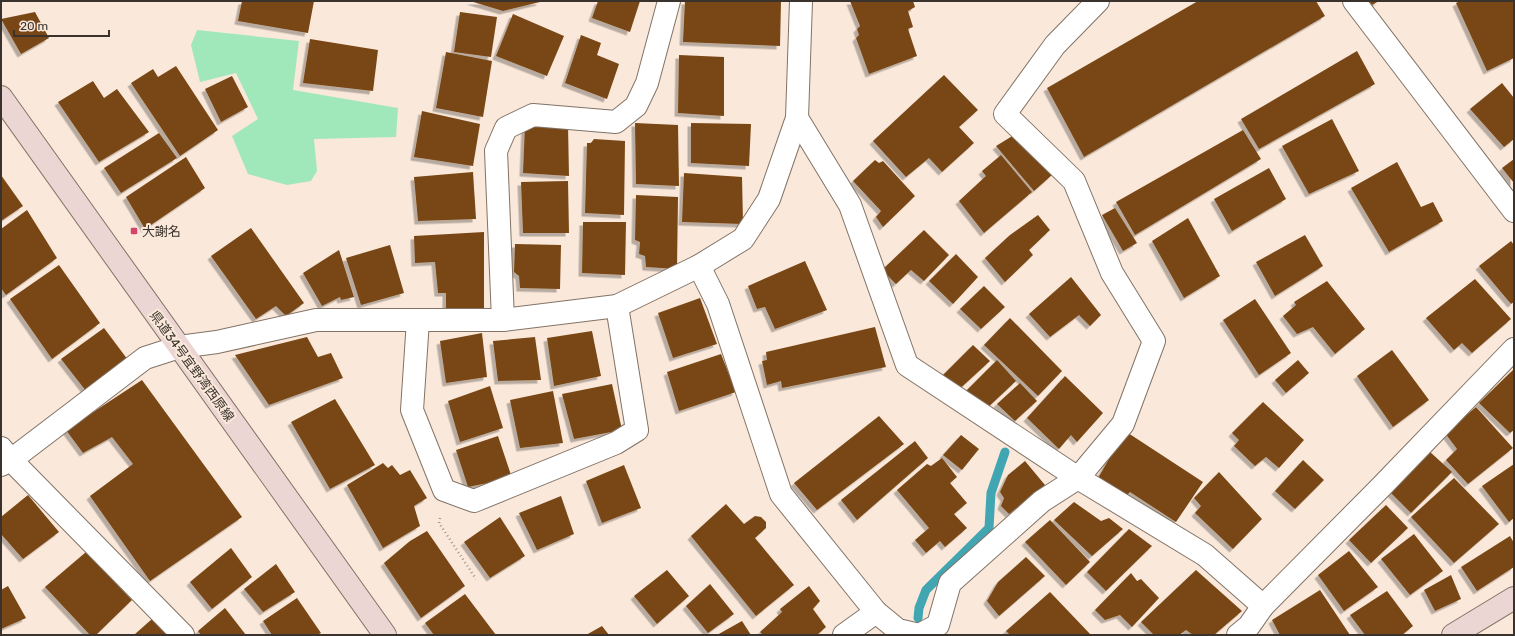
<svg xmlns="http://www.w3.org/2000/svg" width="1515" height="636" font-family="Rubik,'Noto Sans JP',sans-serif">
	<defs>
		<filter id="shadow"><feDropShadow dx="-3.5" dy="3.5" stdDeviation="0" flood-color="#0004"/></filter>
	</defs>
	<rect width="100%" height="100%" fill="#fae8da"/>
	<polygon fill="#a0e8b9" points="197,30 299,41 293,90 398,108 396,137 314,139 317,171 311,181 287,185 248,174 232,136 258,119 236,73 200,82 191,45"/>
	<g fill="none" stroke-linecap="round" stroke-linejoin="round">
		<polyline stroke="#42a6b2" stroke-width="9" points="918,618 919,608 926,590 989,528 991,493 1005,452"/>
	</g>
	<g fill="#794714" filter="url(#shadow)">
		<polygon points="242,1 314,1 308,33 238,21"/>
		<polygon points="470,1 540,1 540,2 503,11"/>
		<polygon points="598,1 640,1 630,32 592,18"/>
		<polygon points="685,1 781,1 780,46 683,42"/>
		<polygon points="850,1 913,1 915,7 908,11 913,27 908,29 917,56 869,74 856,38 859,35 857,29 860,26"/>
		<polygon points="1198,1 1316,1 1325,16 1084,157 1047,88"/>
		<polygon points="1369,1 1379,1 1372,5"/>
		<polygon points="1460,1 1514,1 1514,58 1487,71 1456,3"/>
		<polygon points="35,12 49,38 21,54 1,19"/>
		<polygon points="460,12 497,17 491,57 454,52"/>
		<polygon points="513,14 564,36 547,76 496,56"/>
		<polygon points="581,35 601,43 597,55 619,64 607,99 565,83"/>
		<polygon points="310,39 378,50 373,91 303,83"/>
		<polygon points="1357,51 1375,84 1259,149 1241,119"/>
		<polygon points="446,52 492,61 483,117 436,108"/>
		<polygon points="679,55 724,57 724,116 678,113"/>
		<polygon points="176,66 218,130 180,156 131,83 153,69 158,77"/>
		<polygon points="944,75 978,110 959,127 974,143 942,172 929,158 906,177 873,141"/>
		<polygon points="232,76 248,107 221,122 205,89"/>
		<polygon points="93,81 104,98 117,89 149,132 99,162 58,102"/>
		<polygon points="1502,83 1514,98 1514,139 1504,147 1470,109"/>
		<polygon points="422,111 480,124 473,166 414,157"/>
		<polygon points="1332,119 1359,171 1309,194 1282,146"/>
		<polygon points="635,123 678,125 679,186 636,184"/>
		<polygon points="691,123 751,124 749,166 691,163"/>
		<polygon points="525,125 568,125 569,176 523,173"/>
		<polygon points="1243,130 1261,159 1135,235 1116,202"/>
		<polygon points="159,133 177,158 121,193 104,168"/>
		<polygon points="1014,135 1052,175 1034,191 996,146"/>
		<polygon points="594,139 625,141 624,215 585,213 587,143 591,143"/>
		<polygon points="1001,155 1032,192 984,233 959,201 986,176 982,171"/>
		<polygon points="186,157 205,188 145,229 126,197"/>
		<polygon points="1514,159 1514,183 1502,168"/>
		<polygon points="875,160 879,163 883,161 915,196 883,227 876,217 881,211 853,181"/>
		<polygon points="1397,162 1421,207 1433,202 1443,221 1389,252 1351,188"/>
		<polygon points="1269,168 1286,199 1232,231 1214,199"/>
		<polygon points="473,172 476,219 418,221 414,177"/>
		<polygon points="684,173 742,177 743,224 682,222"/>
		<polygon points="1,175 23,206 1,221"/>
		<polygon points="568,181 569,233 523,233 521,182"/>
		<polygon points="636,195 678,197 677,269 646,267 645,256 639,254 640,242 635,240"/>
		<polygon points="1115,208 1137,243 1123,251 1102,215"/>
		<polygon points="27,210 57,258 6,295 1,288 1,229"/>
		<polygon points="1038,215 1050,230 1029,250 1033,255 1005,282 985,258 1010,235"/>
		<polygon points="1188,218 1220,276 1184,298 1152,241"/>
		<polygon points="583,222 626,222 625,275 582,273"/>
		<polygon points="251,228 304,303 286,316 276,306 256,319 211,256"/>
		<polygon points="924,230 949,255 924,281 911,270 896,284 882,270"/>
		<polygon points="484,232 484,309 446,313 446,293 438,293 435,262 415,263 414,236"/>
		<polygon points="1305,235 1323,266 1275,296 1256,262"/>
		<polygon points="1511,241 1514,245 1514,302 1511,304 1479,266"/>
		<polygon points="515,244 561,245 560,289 520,288 519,276 514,272"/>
		<polygon points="390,245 404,293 361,305 346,258"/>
		<polygon points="339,250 354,297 341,300 340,297 322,306 303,273"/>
		<polygon points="956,254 978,277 953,304 929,281"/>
		<polygon points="805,261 827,310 775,329 765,307 757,309 748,286"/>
		<polygon points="59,265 100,323 52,359 10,299"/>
		<polygon points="1071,277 1101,315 1090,326 1079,315 1050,337 1029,314"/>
		<polygon points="1475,279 1511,319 1472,353 1462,343 1454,350 1426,318"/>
		<polygon points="1327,281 1365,329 1335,354 1313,327 1297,334 1283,316 1296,305 1294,302"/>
		<polygon points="984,286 1005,307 981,329 960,309"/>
		<polygon points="700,298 717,344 673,358 658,313"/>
		<polygon points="1255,299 1291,353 1259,375 1223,320"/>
		<polygon points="1010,318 1062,371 1038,396 984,345"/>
		<polygon points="875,327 886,367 782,388 781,381 767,385 762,361 767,360 766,352"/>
		<polygon points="104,328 128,360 86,391 61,359"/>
		<polygon points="592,331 601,376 554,386 547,338"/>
		<polygon points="482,333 487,377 446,383 440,341"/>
		<polygon points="307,337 318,357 331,353 343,378 269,405 235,355"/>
		<polygon points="535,337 541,380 498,381 493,341"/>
		<polygon points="973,345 990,361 954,394 939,379"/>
		<polygon points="1392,350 1429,400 1393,427 1357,376"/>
		<polygon points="721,354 736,392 679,411 667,372"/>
		<polygon points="997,360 1016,381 983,412 963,394"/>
		<polygon points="1298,360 1309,373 1286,393 1275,380"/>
		<polygon points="1514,369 1514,430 1510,433 1479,403"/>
		<polygon points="1065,376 1103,413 1077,442 1071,435 1059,449 1027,418"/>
		<polygon points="142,380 242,517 150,581 90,496 133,464 112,437 83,453 66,430"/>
		<polygon points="1020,383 1037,401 1015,421 997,404"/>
		<polygon points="612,384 622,430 574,439 562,394"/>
		<polygon points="490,386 503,428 460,442 448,401"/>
		<polygon points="553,391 563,443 520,448 510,400"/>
		<polygon points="335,399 375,465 330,489 291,422"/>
		<polygon points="1263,402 1304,440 1279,468 1266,457 1255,466 1234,446 1239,440 1232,433"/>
		<polygon points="1476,407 1513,448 1468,484 1446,460 1457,449 1445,433"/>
		<polygon points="879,416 904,444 817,510 794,483"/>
		<polygon points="1125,431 1203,482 1176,522 1130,492 1123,499 1097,480"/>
		<polygon points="961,435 979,449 962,470 943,455"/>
		<polygon points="498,436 512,478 468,487 456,450"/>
		<polygon points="915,441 928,458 857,520 841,500"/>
		<polygon points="1429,451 1452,472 1411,513 1390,492"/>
		<polygon points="942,458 957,477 950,483 967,503 954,514 967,528 945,547 940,541 926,553 915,540 929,528 897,490 927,464 931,466"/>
		<polygon points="1303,460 1324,480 1295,509 1275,491"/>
		<polygon points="1025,461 1045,485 1009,514 1001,506 1004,498 1000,492 1008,475"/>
		<polygon points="383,463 388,468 392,465 400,475 410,470 427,498 414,506 420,526 383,548 347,485"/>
		<polygon points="1514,464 1514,518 1509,522 1482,486"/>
		<polygon points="624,465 641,508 602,523 586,481"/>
		<polygon points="1219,472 1262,519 1233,549 1195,513 1201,506 1194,498"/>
		<polygon points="1454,478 1499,524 1454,563 1411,517"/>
		<polygon points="28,495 59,532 23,559 1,534 1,517"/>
		<polygon points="561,496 574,534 537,550 519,513"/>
		<polygon points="1074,502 1101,521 1109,518 1123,529 1092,556 1054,520"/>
		<polygon points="726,504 744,524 755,516 761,517 766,522 766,528 755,538 794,585 756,616 691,536"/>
		<polygon points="1386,505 1408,528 1371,563 1349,540"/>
		<polygon points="500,517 525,556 490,578 464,542"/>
		<polygon points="1050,520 1090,562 1066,585 1025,542"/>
		<polygon points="1129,529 1152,546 1106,591 1087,572"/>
		<polygon points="427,531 465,586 421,618 384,563 410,541"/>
		<polygon points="1414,534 1443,571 1410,595 1381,559"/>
		<polygon points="1510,536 1514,543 1514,567 1477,591 1461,567"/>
		<polygon points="231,548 252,577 212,609 190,582"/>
		<polygon points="1349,551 1378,587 1344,611 1318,575"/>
		<polygon points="86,552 132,600 96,635 90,635 45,587"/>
		<polygon points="1026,557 1045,576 999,616 987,601 998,582"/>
		<polygon points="276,564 295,592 263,612 244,589"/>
		<polygon points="667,570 689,596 657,624 634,596"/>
		<polygon points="1196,570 1242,611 1214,635 1193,635 1186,630 1179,635 1154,635 1141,622"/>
		<polygon points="1131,573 1137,581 1141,579 1159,598 1132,627 1120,615 1105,620 1095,610"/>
		<polygon points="1451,575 1461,599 1435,611 1424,590"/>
		<polygon points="710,584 734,614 708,633 686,606"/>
		<polygon points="8,586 26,618 1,629 1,590"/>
		<polygon points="809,586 820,601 813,609 826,627 817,635 763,635 760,632 782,612 780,609"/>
		<polygon points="1320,590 1350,635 1280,635 1272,620"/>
		<polygon points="1387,591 1413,626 1402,635 1365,635 1350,615"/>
		<polygon points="1050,592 1091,635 1010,635 1006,631"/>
		<polygon points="465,594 496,635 434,635 425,623"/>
		<polygon points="297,598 321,633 317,635 272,635 263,621"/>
		<polygon points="225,608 246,635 201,635 198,631"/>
		<polygon points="152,619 167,635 134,635"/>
		<polygon points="742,621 751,635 717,635"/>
		<polygon points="602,626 609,635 586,635"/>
	</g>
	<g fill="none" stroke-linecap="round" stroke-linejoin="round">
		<defs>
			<g id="street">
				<polyline points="1354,1 1514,211"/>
				<polyline points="797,118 850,205 907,365 1078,478 1205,555 1263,606"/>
				<polyline points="699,266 718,304 781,494 876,612"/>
				<polyline points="418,320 412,410 444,490 474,501 616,443 637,430 617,306"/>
				<polyline points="503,320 496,151 506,128 533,115 616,122 636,106 647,83 669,1"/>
				<polyline points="1,448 11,460 183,635"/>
				<polyline points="1,465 11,460 145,358 179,347 217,342 316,320 503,320 617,306 699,266 743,239 769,199 797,118 801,1"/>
				<polyline points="844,635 876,612 898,630 919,635 938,625 950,583 1042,501 1078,478 1123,424 1154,341 1112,273 1074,181 1005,114 1055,45 1098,1"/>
				<polyline points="1238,635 1249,626 1263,606 1382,486 1514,349"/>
			</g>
			<g id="secondary">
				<polyline points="1,97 385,635"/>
				<polyline points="1453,635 1514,598"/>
			</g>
		</defs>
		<use href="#street" stroke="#827366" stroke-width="24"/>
		<use href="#secondary" stroke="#827366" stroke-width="24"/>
		<polyline stroke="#a3968b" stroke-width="2.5" stroke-dasharray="1 3" stroke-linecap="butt" points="440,518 439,523 476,579"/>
		<use href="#street" stroke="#fff" stroke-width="22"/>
		<use href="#secondary" stroke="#ecd6d3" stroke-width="22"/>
	</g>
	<rect fill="#d44569" stroke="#fae8da" stroke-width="1.5" x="130" y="227" width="8" height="8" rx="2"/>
	<g text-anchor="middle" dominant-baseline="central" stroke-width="4" stroke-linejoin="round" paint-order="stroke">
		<g font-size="13" fill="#3a332d" stroke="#fae8da" text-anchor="start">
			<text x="142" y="231">大謝名</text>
		</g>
		<g font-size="13" fill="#3a332d" stroke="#fae8da">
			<text transform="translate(192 366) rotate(54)">県道34号宜野湾西原線</text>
		</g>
	</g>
	<rect width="1515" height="636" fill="none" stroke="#3a332d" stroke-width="4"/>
	<path d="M14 30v6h95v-6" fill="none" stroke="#3a332d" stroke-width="2"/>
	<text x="20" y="30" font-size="12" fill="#3a332d" stroke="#fae8da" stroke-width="3" paint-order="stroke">20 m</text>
</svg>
